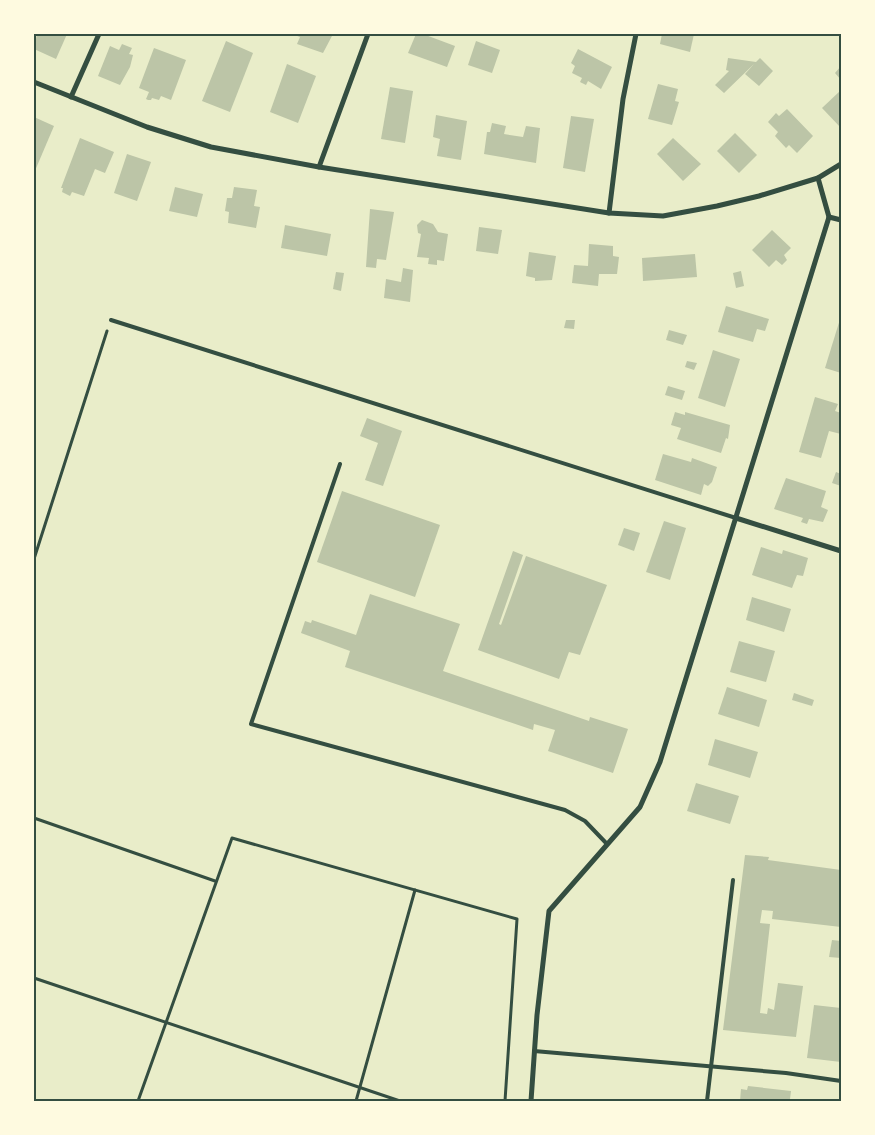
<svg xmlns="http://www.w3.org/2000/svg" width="875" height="1135" font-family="Overpass,sans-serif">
	<rect width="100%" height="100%" fill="#e9edc9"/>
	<g fill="#bcc5a7">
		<polygon points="37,34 67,34 56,59 34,49"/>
		<polygon points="292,34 333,34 323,53 297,44 300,37"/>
		<polygon points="416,34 423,34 455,46 447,67 408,53"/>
		<polygon points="662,34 694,34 690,52 660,44"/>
		<polygon points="226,41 253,53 230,112 202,101"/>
		<polygon points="476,41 500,50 492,73 468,65"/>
		<polygon points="122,44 132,48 129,54 133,55 130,67 120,85 98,76 110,46 119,50"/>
		<polygon points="154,48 186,60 171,100 161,96 159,100 152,98 151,100 148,100 146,99 149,92 139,88"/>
		<polygon points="578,49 612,67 601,89 588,81 586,85 580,82 582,78 572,73 575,66 571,63"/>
		<polygon points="728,58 756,62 760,58 773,71 759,86 745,74 754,64 724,93 715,85 729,71 726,70"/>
		<polygon points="287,64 316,76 298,123 270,112"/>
		<polygon points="841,66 841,80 835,73"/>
		<polygon points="658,84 678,89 675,101 679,102 672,125 648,119"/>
		<polygon points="390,87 413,91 405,143 381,139"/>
		<polygon points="840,91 841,92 841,128 822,108"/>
		<polygon points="787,109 813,136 797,153 789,145 786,148 775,136 778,132 768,122 776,113 779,116"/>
		<polygon points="436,115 467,121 461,160 437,156 440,139 433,137"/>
		<polygon points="571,116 594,119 585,172 563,168"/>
		<polygon points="34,117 54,126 34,173"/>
		<polygon points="492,123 506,126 504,134 523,137 526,126 540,128 536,163 484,154 487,132 490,132"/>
		<polygon points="735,133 757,155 739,173 717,151"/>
		<polygon points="80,138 114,152 105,173 95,169 84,196 72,192 70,196 62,192 63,188 61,188"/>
		<polygon points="673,138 701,164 683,181 657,154"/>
		<polygon points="127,154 151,162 137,201 114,193"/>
		<polygon points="175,187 203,194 197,217 169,211"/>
		<polygon points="234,187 257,190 254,206 260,207 256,228 228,223 229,212 225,211 227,198 232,198"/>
		<polygon points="370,209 394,212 386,260 377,259 376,268 366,267"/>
		<polygon points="422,220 433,224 438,232 448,234 444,261 437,260 437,265 428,264 429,258 417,257 421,234 418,233 417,225"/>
		<polygon points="285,225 331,234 327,256 281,248"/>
		<polygon points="479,227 502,230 498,254 476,251"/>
		<polygon points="772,230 791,248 784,255 787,260 782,265 776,260 769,267 752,250"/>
		<polygon points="589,244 613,246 613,256 619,257 617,274 599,274 598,286 572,283 574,265 588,266"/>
		<polygon points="529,252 556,256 552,280 535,281 535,278 526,276"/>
		<polygon points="695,254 697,277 643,281 642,258"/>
		<polygon points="403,268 413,270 410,302 384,298 386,279 401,282"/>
		<polygon points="741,271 744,286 736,288 733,273"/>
		<polygon points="336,272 344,273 341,291 333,289"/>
		<polygon points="726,306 769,319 765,331 757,329 753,342 718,332"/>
		<polygon points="841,316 841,373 825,368"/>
		<polygon points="566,320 575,320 574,329 564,328"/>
		<polygon points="669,330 687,335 683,345 666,340"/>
		<polygon points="713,350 740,359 725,407 698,398"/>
		<polygon points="687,361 697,363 694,370 685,367"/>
		<polygon points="668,386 685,391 682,400 665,395"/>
		<polygon points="815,397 838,404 835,411 841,413 841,434 829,431 821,458 799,452"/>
		<polygon points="675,412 685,415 685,412 730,425 728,439 726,438 721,453 677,439 681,428 671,425"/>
		<polygon points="367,418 402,431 383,486 365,480 378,443 360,436"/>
		<polygon points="663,454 691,462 692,458 717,467 712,482 708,486 704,484 701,495 655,480"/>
		<polygon points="836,472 841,474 841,486 832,483"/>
		<polygon points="786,478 826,491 821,507 828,510 823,522 809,519 807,524 801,522 803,518 774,509"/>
		<polygon points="342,491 440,525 415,597 317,562"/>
		<polygon points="664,521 686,528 670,580 646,572"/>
		<polygon points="624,528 640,533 634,551 618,545"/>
		<polygon points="761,547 782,554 783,550 808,558 803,576 797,575 792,588 752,575"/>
		<polygon points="513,551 523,555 499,624 501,625 526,556 607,585 580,655 569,652 559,679 478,650"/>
		<polygon points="370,594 460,624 443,671 589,721 590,717 628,729 613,773 548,751 555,730 534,724 533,730 345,667 350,651 301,633 305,621 311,623 312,620 356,635"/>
		<polygon points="752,597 791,609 784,632 746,620"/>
		<polygon points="739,641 775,651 766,682 730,672"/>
		<polygon points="727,687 767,700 759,727 718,714"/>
		<polygon points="794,693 814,700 812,706 792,700"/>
		<polygon points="715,739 758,752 750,778 708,765"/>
		<polygon points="696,783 739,796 730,824 687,811"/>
		<polygon points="745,855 769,857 768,860 841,870 841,927 772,919 773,911 762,910 760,923 770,924 760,1013 767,1014 768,1008 774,1010 778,983 803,986 796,1037 723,1030"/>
		<polygon points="832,940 841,941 841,958 829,957"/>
		<polygon points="814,1005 841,1008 841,1062 807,1058"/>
		<polygon points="748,1086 791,1091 790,1099 802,1101 740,1101 741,1089 747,1090"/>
	</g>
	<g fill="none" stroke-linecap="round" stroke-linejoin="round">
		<g stroke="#344e41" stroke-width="3">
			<polyline points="34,559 107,331"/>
			<polyline points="34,818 215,881"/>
			<polyline points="34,978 400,1101"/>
			<polyline points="138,1101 232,838 517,919 505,1101"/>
			<polyline points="356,1101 415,890"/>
		</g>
		<g stroke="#344e41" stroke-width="4">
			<polyline points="111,320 736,518"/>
			<polyline points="340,464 251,724 565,810 585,821 607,844"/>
			<polyline points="534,1051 786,1073 841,1081"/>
			<polyline points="707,1101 733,880"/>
		</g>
		<g stroke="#344e41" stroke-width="5">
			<polyline points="34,82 147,127 211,147 319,167 609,213 663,216 717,206 759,196 818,178 841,164"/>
			<polyline points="71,97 99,34"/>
			<polyline points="319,167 368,34"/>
			<polyline points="609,213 623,99 636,34"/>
			<polyline points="829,217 841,220"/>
			<polyline points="736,518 841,551"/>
			<polyline points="531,1101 537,1015 549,911 640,807 660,762 829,217 818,178"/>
		</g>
	</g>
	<rect width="875" height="1135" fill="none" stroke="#fefae0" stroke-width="70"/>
	<rect x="35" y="35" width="805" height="1065" fill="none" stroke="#344e41" stroke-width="2"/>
</svg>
